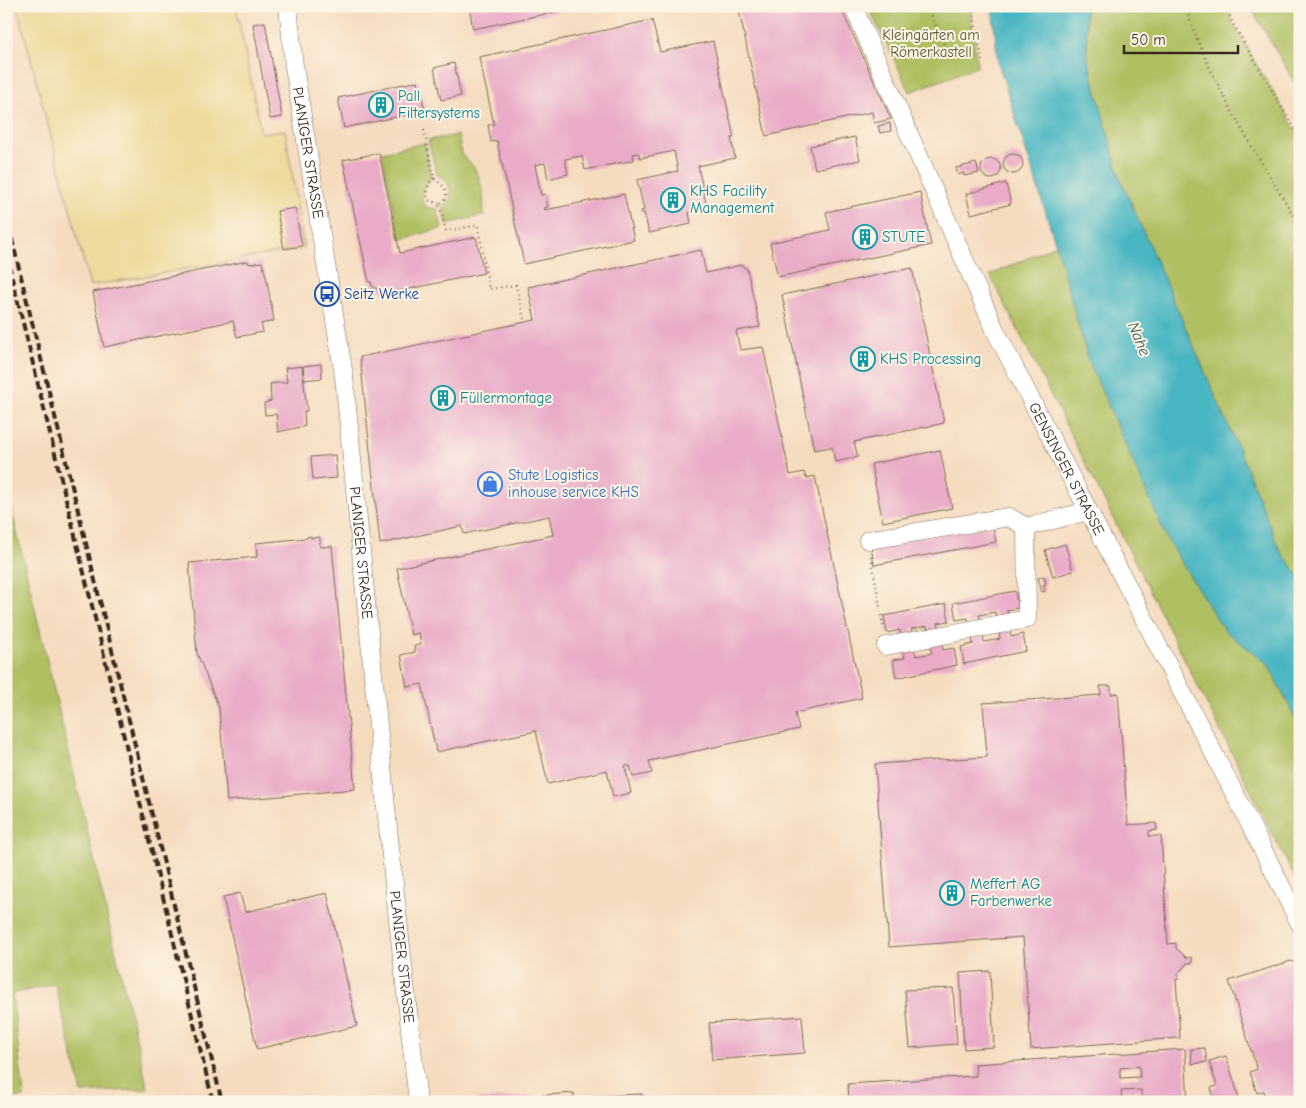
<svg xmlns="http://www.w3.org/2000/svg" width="1306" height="1108" font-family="'Comic Neue',sans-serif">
	<rect width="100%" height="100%" fill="#fcf5e5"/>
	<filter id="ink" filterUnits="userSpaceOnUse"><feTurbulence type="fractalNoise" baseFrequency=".02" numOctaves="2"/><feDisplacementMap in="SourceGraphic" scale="10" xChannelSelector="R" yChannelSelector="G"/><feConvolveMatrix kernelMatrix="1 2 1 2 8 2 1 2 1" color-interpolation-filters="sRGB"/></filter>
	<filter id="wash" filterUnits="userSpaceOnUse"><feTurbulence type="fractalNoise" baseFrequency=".0096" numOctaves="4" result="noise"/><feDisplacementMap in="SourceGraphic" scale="20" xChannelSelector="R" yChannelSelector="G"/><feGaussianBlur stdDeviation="1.12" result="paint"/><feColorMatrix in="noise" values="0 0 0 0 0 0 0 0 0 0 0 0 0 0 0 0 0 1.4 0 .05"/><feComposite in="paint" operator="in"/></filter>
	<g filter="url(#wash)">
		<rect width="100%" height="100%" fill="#f5dcbf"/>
		<g fill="#afbf62" stroke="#757440">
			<polygon points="868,6 970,6 977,67 910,92"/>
			<polygon points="1085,6 1227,6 1232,22 1300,138 1300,578 1279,549 1245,464 1120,178 1088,60"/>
			<polygon points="1250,6 1300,6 1300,92"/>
			<path d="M458,135L462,155L474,167L479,177L483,192L484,215L447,224L443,207L449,202C452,189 449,181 437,175L428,140Z"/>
			<path d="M425,143L431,179C419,189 417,211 437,208L442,228L400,240L382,152Z"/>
			<polygon points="1056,245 1088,360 1168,541 1224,630 1268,664 1300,728 1300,888 990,275"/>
			<polygon points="6,486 148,1089 82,1093 55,984 12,994 24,1097 6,1098"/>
		</g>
		<polygon fill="#eeda9e" stroke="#94825e" points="17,6 236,6 261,133 285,130 304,248 90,286"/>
		<polygon fill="#47b5c2" stroke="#417070" points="992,6 1085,6 1088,60 1120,178 1245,464 1279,549 1300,578 1300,728 1268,664 1224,630 1168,541 1088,360 1056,245 998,63"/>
		<g id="blocks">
			<g fill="#e9abc8" fill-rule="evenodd">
				<polygon points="469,6 579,6 579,7 473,29"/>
				<polygon points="738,6 840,6 891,119 874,123 872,112 766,136"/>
				<polygon points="652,20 660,52 713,41 734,138 731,138 735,158 698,166 707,208 689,212 691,224 649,233 644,213 641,213 641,211 644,210 637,180 678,171 674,151 640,158 639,153 633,154 634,160 585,170 582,156 565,159 568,174 548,179 545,163 535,165 541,195 545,194 548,207 544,208 545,210 624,194 634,240 524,264 497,141 491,142 488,125 494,124 479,57"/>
				<polygon points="265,22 282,117 270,119 253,24"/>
				<polygon points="454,63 461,96 441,100 434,68"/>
				<polygon points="418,81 425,111 344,128 338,98"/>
				<polygon points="890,123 891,131 880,133 878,126"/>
				<polygon points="855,137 860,160 815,169 810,146"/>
				<polygon points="379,153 400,253 476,237 484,273 386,294 386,291 382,292 372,286 371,282 369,282 343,160"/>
				<circle cx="1013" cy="164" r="10"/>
				<circle cx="991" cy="169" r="10"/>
				<polygon points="976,163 979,173 964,176 964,173 958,175 956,168"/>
				<polygon points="1006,183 1011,204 971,214 966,194"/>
				<polygon points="920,192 931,245 778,277 770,243 830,230 826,212"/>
				<polygon points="295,208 302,246 284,249 277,211"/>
				<polygon points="701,250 706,273 741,265 747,269 760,327 736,331 740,350 763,347 790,475 804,472 806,478 815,476 862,698 795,713 799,729 649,761 652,773 633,777 630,766 625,766 631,793 613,797 607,770 548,784 536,731 436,752 422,684 407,687 401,655 415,652 414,646 421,644 419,633 411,635 397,568 553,535 549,516 464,534 462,526 380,544 360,357 535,320 528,287"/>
				<polygon points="248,261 249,264 262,262 266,276 274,321 261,324 263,332 237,337 233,321 104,347 93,292"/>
				<polygon points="912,268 944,423 854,442 858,457 835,462 832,447 814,450 782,295"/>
				<polygon points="321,364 322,378 304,380 303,366"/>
				<polygon points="302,366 307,411 304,411 305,426 278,432 276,414 265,415 264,403 271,401 270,384 287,382 285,368"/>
				<polygon points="940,450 952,508 883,522 871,464"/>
				<polygon points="335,455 337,478 313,480 311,457"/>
				<polygon points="993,526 996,542 874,565 871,546"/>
				<polygon points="311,536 311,538 320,537 320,547 332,546 355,789 227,801 219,708 197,653 189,563 257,557 256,543 307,538 307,537"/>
				<polygon points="1065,544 1073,571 1053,577 1045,550"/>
				<polygon points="1044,576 1046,584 1043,585 1045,591 1042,592 1038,578"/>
				<polygon points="1015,591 1018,608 1007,610 1008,617 997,619 995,612 979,615 981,622 969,625 968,618 956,620 953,603"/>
				<polygon points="946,604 949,621 938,623 940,631 928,633 927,626 911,629 913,636 901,638 900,630 887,633 884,616"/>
				<polygon points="1010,630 1011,637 1023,634 1026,651 964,664 961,647 973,644 972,638 983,636 984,642 1000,639 999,632"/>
				<polygon points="942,643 943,650 954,648 957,665 896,678 893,660 905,658 903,651 914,649 916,656 932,653 930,646"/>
				<polygon points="1100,686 1111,686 1111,694 1118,693 1128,825 1156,823 1157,830 1149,831 1149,836 1161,836 1168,944 1176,943 1176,948 1187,958 1192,957 1192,963 1187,963 1178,974 1179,979 1176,979 1180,1038 1031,1049 1023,937 889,947 875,764 987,757 983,703 1101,695"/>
				<polygon points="240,893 245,912 327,893 357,1026 257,1049 223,897"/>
				<polygon points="1291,961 1300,966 1300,1102 1268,1102 1264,1091 1257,1093 1250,1072 1257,1069 1229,981"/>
				<polygon points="990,971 994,1047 964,1049 960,973"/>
				<polygon points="953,988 957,1044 910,1048 905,990"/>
				<polygon points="802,1016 805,1053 712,1060 709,1023"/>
				<polygon points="1205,1048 1207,1062 1192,1064 1191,1049"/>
				<path d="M1185,1049L1188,1102H1141V1090L1121,1091L1122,1102H849L848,1084L976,1076L975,1064ZM1139,1066L1140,1077L1120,1078V1068Z"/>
				<polygon points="1226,1056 1234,1081 1240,1102 1215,1102 1211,1088 1217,1086 1209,1061"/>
				<polygon points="574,1093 574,1102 473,1102 473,1100"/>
				<polygon points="642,1094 642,1102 594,1102 594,1096"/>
			</g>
		</g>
	</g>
	<g filter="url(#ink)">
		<use href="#blocks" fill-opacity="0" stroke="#7c6856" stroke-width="1"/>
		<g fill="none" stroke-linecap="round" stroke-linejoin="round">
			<defs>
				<g id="minor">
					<path id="s1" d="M288,6L294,66L344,376L389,838L418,1102"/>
					<path id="s2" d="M853,6L996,332L1244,812L1300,924"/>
					<polyline points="868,540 1009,517 1026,527 1088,511"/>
					<polyline points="886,646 1027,619 1026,527"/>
				</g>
			</defs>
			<use href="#minor" stroke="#7c6856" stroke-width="19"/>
			<g stroke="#7c6856" stroke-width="2.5" stroke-dasharray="1 4" stroke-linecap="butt">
				<polyline points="928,6 946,50"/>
				<polyline points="972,6 982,61"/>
				<path d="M1185,6C1211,85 1257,155 1300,226"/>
				<polyline points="1227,6 1232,22 1300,138"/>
				<polyline points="424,130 434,178 445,188 446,194 445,200 439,204 446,231 478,225 489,289 516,285 524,319"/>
				<path d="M434,178C427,185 426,190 428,200L439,204"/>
				<polyline points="871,556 884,630"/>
			</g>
			<use href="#minor" stroke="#fff" stroke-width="18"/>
			<g stroke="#3b2a1e" stroke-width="4" stroke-dasharray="8 4" stroke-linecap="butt">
				<polyline points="6,215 222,1102"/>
				<polyline points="6,253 213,1102"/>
			</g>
		</g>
	</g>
	<defs>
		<symbol id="building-ring" viewBox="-11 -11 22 22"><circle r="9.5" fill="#fcf5e5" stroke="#0f9aa8" stroke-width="1.5"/><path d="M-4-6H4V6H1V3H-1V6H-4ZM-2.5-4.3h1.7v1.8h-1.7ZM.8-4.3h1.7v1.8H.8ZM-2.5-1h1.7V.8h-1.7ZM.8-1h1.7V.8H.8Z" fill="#0f9aa8"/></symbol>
		<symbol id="bus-ring" viewBox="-11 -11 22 22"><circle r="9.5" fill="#fcf5e5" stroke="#1a4fb4" stroke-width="1.5"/><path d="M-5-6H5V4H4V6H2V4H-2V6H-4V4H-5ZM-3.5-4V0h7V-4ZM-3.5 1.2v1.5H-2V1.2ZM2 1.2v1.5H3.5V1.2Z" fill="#1a4fb4"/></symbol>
		<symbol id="shop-ring" viewBox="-11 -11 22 22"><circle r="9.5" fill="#fcf5e5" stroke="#3f7fe0" stroke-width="1.5"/><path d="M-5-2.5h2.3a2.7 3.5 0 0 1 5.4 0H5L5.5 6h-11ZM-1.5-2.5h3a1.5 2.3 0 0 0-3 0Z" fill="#3f7fe0"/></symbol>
	</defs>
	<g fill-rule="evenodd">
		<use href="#building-ring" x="367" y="91" width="28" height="28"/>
		<use href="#building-ring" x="659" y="186" width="28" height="28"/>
		<use href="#building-ring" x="851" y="223" width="28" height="28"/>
		<use href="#bus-ring" x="313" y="280" width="28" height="28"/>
		<use href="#building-ring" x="849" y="345" width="28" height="28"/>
		<use href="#building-ring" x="429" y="384" width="28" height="28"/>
		<use href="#shop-ring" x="476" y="470" width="28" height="28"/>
		<use href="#building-ring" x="938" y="879" width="28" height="28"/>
	</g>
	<g text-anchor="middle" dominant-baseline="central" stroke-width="4" stroke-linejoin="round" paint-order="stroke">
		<g font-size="15" fill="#5e5732" stroke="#fcf5e5">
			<text x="931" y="35">Kleingärten am<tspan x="931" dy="17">Römerkastell</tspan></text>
		</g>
		<g font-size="15" fill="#0d838f" stroke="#fcf5e5" text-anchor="start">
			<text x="398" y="96">Pall<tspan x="398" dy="17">Filtersystems</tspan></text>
			<text x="690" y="191">KHS Facility<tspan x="690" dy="17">Management</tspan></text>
			<text x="882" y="237">STUTE</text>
			<text x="880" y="359">KHS Processing</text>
			<text x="460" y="398">Füllermontage</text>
			<text x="970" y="884">Meffert AG<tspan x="970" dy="17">Farbenwerke</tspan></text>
		</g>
		<g font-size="15" fill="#3b2a1e" stroke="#fcf5e5">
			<text stroke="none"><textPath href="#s1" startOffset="148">PLANIGER STRASSE</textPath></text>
			<text stroke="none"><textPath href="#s2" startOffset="510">GENSINGER STRASSE</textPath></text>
			<text stroke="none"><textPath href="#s1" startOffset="552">PLANIGER STRASSE</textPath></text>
			<text stroke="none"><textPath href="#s1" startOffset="958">PLANIGER STRASSE</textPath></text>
		</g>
		<g font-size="15" fill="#164399" stroke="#fcf5e5" text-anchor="start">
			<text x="344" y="294">Seitz Werke</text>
		</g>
		<g font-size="15" fill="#366cbe" stroke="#fcf5e5" text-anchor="start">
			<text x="508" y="475">Stute Logistics<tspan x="508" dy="17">inhouse service KHS</tspan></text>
		</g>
		<g font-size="16" font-style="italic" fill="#3f5b57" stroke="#fcf5e5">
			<text transform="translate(1139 339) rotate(68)">Nahe</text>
		</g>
	</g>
	<rect width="1306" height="1108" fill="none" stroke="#fcf5e5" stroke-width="25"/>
	<path d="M1124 45v8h114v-8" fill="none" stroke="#3b2a1e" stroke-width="2.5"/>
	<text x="1131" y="45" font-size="15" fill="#3b2a1e" stroke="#fcf5e5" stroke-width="4" paint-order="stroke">50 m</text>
</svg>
